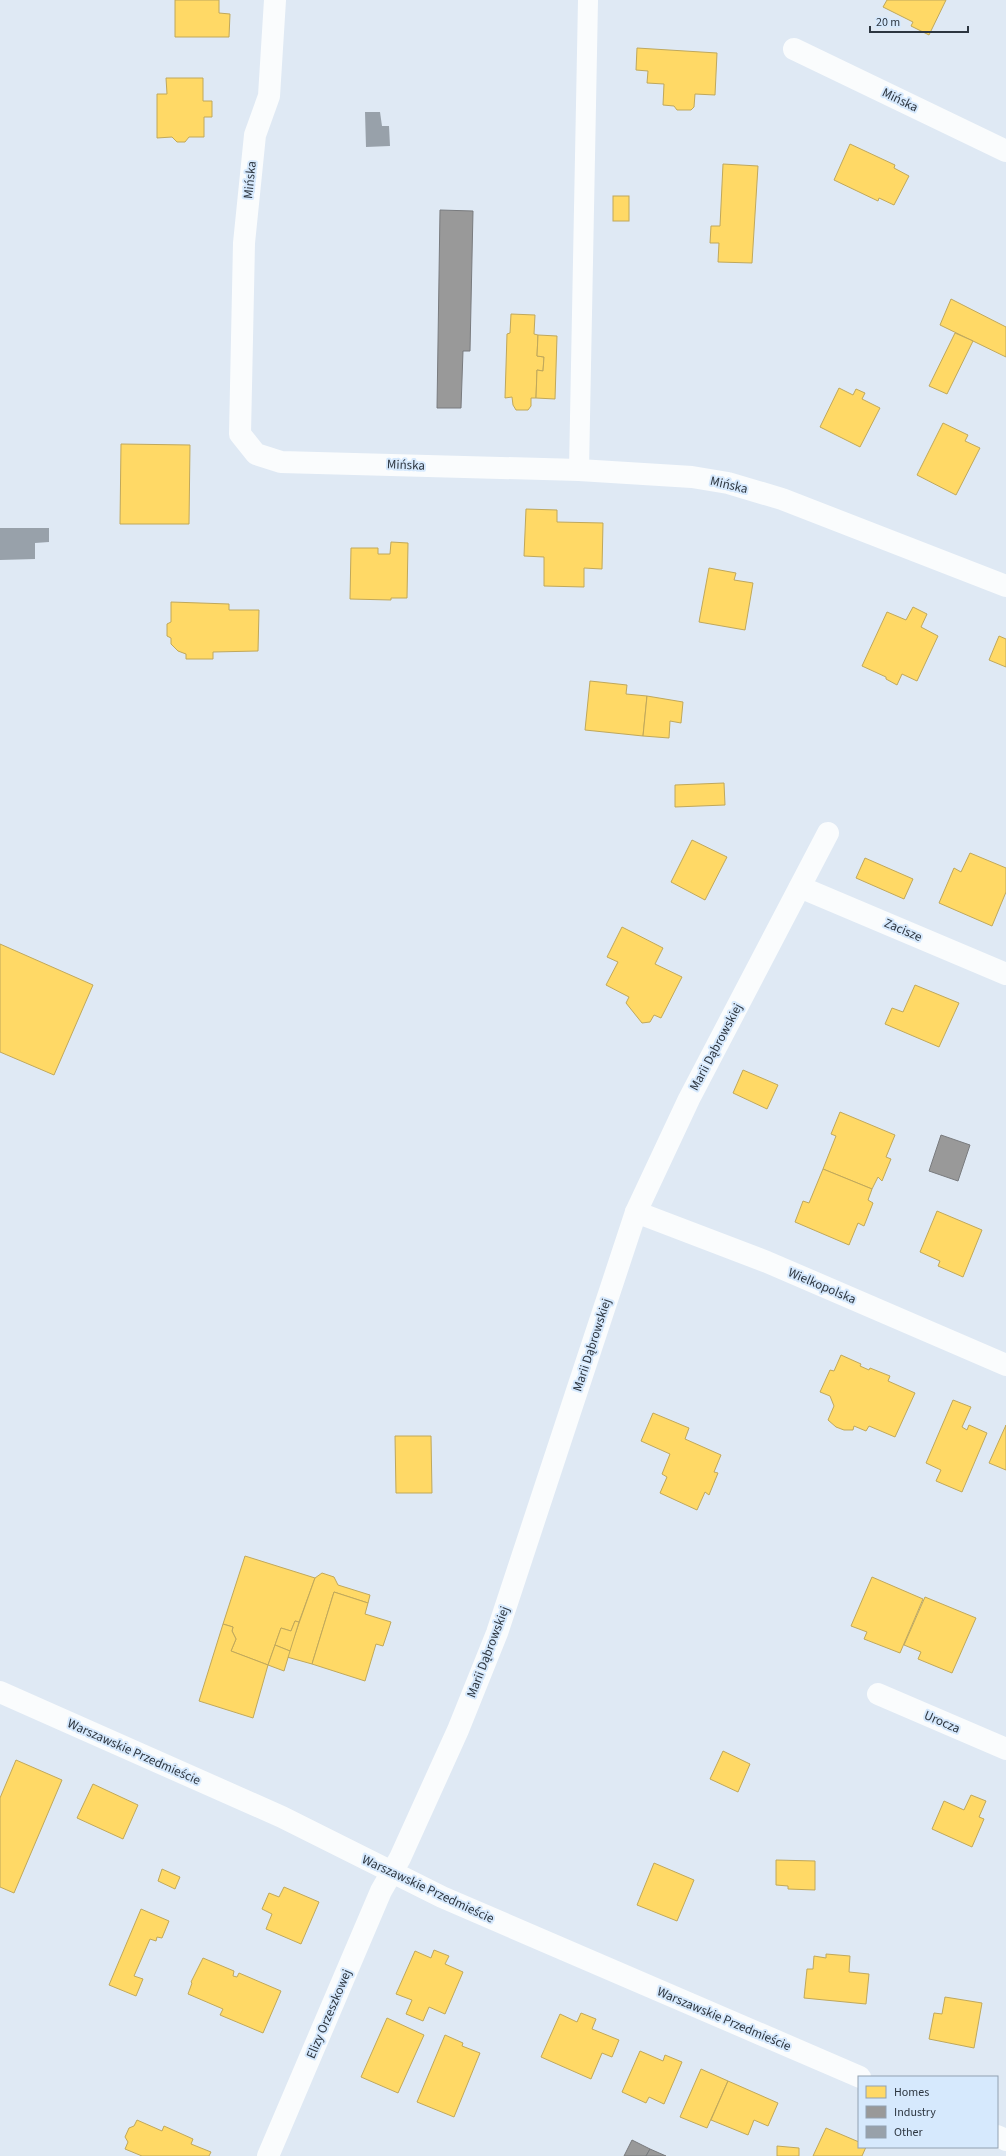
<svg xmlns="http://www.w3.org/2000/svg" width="1006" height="2156" font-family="'Source Sans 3',sans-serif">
	<rect width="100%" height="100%" fill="#dfe9f4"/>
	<g fill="#ffd966" stroke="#c0a85b">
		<polygon points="175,0 219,0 219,13 230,14 229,37 175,37"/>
		<polygon points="887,0 946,0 929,35 911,26 913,22 883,7"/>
		<polygon points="637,48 717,53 715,95 695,94 694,107 691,110 677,110 674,106 663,105 664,84 647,83 648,71 636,70"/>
		<polygon points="166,78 203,78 203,101 212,101 212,117 204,117 204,137 189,137 185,142 177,142 172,137 157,138 157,94 167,94"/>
		<polygon points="850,144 895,165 894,168 909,176 894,205 879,198 878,201 834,180"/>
		<polygon points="723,164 758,166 752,263 718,262 719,243 710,243 711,226 720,226"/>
		<rect x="613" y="196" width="16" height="25"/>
		<polygon points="951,299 1006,327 1006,357 940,325"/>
		<polygon points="511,314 535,315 534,334 538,335 537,356 544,357 543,371 537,370 536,398 531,398 531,406 528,410 516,410 513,405 512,397 505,398 507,334 510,333"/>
		<polygon points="955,333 973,341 947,394 929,386"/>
		<polygon points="538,335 557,336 555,399 536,398 537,370 543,371 544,357 537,356"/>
		<polygon points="839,388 853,395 856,389 865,393 862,399 880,408 860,447 820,427"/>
		<polygon points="943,423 968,435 965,441 980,448 956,495 917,475"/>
		<polygon points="121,444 190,445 189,524 120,524"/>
		<polygon points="526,509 557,510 557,522 603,523 602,569 584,568 584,587 544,586 544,557 524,556"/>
		<polygon points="391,542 408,543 407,598 391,598 391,600 350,599 351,548 378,548 378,554 390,554"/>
		<polygon points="709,568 736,573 734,580 753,583 745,630 699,622"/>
		<polygon points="171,602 229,604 229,610 259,610 258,651 213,652 213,659 186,659 186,654 178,651 171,644 171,638 167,636 167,624 171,622"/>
		<polygon points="913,607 927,614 921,627 938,636 917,681 902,674 897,685 886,679 886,677 862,666 887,612 906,620"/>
		<polygon points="999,636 1006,639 1006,667 989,660"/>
		<polygon points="590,681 627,685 626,694 647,696 643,736 585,730"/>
		<polygon points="647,696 683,702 681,723 670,721 669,738 643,736"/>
		<polygon points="724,783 725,805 675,807 675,785"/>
		<polygon points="692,840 727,857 705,900 671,882"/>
		<polygon points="970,853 1006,868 1006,892 992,926 939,903 954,868 961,872"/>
		<polygon points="865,858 913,879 904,899 856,878"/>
		<polygon points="622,927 663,948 655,964 682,977 661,1018 654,1015 650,1022 642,1023 626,1003 629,997 606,985 618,962 607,957"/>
		<polygon points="0,944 93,985 54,1075 0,1052"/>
		<polygon points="915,985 959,1003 939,1047 885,1024 892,1008 903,1012"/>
		<polygon points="743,1070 778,1085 767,1109 733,1093"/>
		<polygon points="840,1112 895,1135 886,1157 891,1159 882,1181 878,1177 872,1189 823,1169 836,1136 831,1134"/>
		<polygon points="823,1169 872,1189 868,1200 873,1203 864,1226 858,1223 849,1245 795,1222 803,1201 809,1203"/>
		<polygon points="937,1211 982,1230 963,1277 938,1266 940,1261 920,1252"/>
		<polygon points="841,1355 861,1364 860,1366 869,1370 870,1368 890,1376 888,1381 915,1393 895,1437 869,1426 866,1431 854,1426 853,1430 844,1430 836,1427 828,1420 834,1406 830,1396 820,1392 830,1370 834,1371"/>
		<polygon points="953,1400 971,1407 962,1427 967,1430 969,1425 987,1433 962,1492 936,1481 941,1470 926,1463"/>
		<polygon points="653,1413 689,1428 685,1439 721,1455 714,1472 718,1473 709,1495 705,1492 697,1510 660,1493 667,1477 662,1474 670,1454 641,1441"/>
		<polygon points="1006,1425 1006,1470 989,1463"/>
		<polygon points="395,1436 431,1436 432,1493 396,1493"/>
		<polygon points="245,1556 315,1578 299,1622 295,1621 291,1631 281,1628 268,1665 231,1651 236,1639 232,1631 233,1627 223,1624"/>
		<polygon points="322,1573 334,1577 338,1585 370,1595 368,1603 334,1592 312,1664 287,1657 315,1578"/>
		<polygon points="872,1577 923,1599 900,1653 864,1639 867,1632 851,1626"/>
		<polygon points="334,1592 368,1603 365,1614 391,1622 383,1646 376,1644 365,1681 312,1664"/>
		<polygon points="925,1597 976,1618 952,1673 918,1659 921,1652 904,1645"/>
		<polygon points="295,1621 299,1622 290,1651 275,1645 281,1628 291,1631"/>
		<polygon points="223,1624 233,1627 232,1631 236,1639 231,1651 268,1665 253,1718 199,1701"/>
		<polygon points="275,1645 290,1651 284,1671 268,1665"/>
		<polygon points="723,1751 750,1764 738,1792 710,1779"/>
		<polygon points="16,1760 62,1780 14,1893 0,1887 0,1798"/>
		<polygon points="93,1784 138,1805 123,1839 77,1818"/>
		<polygon points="971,1795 986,1801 979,1817 984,1819 972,1847 932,1829 944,1801 964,1810"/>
		<polygon points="776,1860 815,1861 815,1890 788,1889 788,1886 776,1885"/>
		<polygon points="654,1863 694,1880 677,1921 637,1905"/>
		<polygon points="162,1869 180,1877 175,1889 158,1881"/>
		<polygon points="284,1887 319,1902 301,1944 266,1929 272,1914 262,1909 269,1893 279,1897"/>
		<polygon points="141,1909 169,1921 162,1938 157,1937 156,1941 150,1939 134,1976 143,1979 136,1996 109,1985"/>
		<polygon points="434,1950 449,1956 445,1964 463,1972 445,2014 429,2007 423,2021 406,2014 412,2000 396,1994 415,1951 431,1958"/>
		<polygon points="826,1954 850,1956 849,1972 869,1974 866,2004 804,1998 807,1969 813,1969 814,1956 826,1958"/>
		<polygon points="203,1958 234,1971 233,1976 237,1977 239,1973 281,1991 263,2033 220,2015 223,2009 188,1994 192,1983 191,1982"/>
		<polygon points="945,1997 982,2003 974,2048 929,2039 934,2013 942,2014"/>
		<polygon points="581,2013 596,2019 592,2029 619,2040 612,2057 602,2053 591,2079 541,2057 560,2014 577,2022"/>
		<polygon points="387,2018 424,2035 398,2093 361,2077"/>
		<polygon points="445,2035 463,2043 462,2046 480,2053 454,2117 417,2102"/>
		<polygon points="640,2051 663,2061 665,2055 682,2062 664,2104 649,2097 646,2103 622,2092"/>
		<polygon points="701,2069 728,2081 707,2128 680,2117"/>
		<polygon points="728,2081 778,2103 768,2126 754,2120 748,2135 711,2120"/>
		<polygon points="137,2120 162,2131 164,2126 193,2139 191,2144 211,2152 209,2156 142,2156 125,2149 128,2142 125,2137 129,2128 134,2126"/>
		<polygon points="826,2128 859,2142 859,2147 866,2147 862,2156 813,2156"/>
		<polygon points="777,2146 799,2148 799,2156 777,2156"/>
	</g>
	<g fill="#999" stroke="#797b7e">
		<polygon points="440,210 473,211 470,351 463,351 461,408 437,408"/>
		<polygon points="941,1135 970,1145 958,1181 929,1171"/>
		<polygon points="632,2140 650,2149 646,2156 624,2156"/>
		<polygon points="650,2149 666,2156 646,2156"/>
	</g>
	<g fill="#98a1aa">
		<polygon points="365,112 380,112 382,126 389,126 390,146 366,147"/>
		<polygon points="0,528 49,528 49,542 35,543 35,559 0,560"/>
	</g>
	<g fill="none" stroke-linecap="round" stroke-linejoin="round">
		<polyline stroke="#fafcfd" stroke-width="20" points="579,470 588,0"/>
		<g stroke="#fafcfd" stroke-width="22">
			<polyline points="275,0 269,96 255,135 244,243 240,434 256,454 281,462 579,470 692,477 728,483 782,499 1006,586"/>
			<polyline points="794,49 1006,151"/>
			<polyline points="800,887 1006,974"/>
			<polyline points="636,1212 767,1262 1006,1365"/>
			<polyline points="878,1694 1006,1749"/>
			<polyline points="268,2156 381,1891 400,1858 458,1730 497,1633 636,1212 689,1099 828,833"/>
		</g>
		<g stroke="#fafcfd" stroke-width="22">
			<polyline points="0,1692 282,1817 442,1897 860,2077"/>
			<polyline points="997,2136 1006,2140"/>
		</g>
	</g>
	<g text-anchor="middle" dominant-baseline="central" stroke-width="4" stroke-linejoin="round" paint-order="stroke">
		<g font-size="13" fill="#2d3640" stroke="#d6e9fd">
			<text transform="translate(900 100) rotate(26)">Mińska</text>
			<text transform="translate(250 180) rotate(-84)">Mińska</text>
			<text transform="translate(406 465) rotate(2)">Mińska</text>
			<text transform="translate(729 485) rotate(13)">Mińska</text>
			<text transform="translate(903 930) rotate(23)">Zacisze</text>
			<text transform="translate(716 1047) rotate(-62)">Marii Dąbrowskiej</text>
			<text transform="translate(822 1286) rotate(23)">Wielkopolska</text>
			<text transform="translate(592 1345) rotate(-72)">Marii Dąbrowskiej</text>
			<text transform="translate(488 1652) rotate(-69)">Marii Dąbrowskiej</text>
			<text transform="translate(942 1722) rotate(23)">Urocza</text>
			<text transform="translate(134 1752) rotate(24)">Warszawskie Przedmieście</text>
			<text transform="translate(428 1889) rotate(25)">Warszawskie Przedmieście</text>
			<text transform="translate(329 2014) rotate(-67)">Elizy Orzeszkowej</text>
			<text transform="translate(724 2019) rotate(23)">Warszawskie Przedmieście</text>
		</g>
	</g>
	<rect x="858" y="2076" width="140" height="72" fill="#d6e9fd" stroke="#92a1b1"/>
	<rect x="866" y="2086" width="20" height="12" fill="#ffd966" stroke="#92a1b1"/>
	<text x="894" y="2096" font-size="12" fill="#2d3640">Homes</text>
	<rect x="866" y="2106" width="20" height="12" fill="#999999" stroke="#92a1b1"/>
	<text x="894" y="2116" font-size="12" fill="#2d3640">Industry</text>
	<rect x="866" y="2126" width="20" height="12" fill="#98a1aa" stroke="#92a1b1"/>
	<text x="894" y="2136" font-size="12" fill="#2d3640">Other</text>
	<path d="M870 26v6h98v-6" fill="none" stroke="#2d3640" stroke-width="2"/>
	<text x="876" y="26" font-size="12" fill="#2d3640" stroke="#d6e9fd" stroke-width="3" paint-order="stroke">20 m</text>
</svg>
